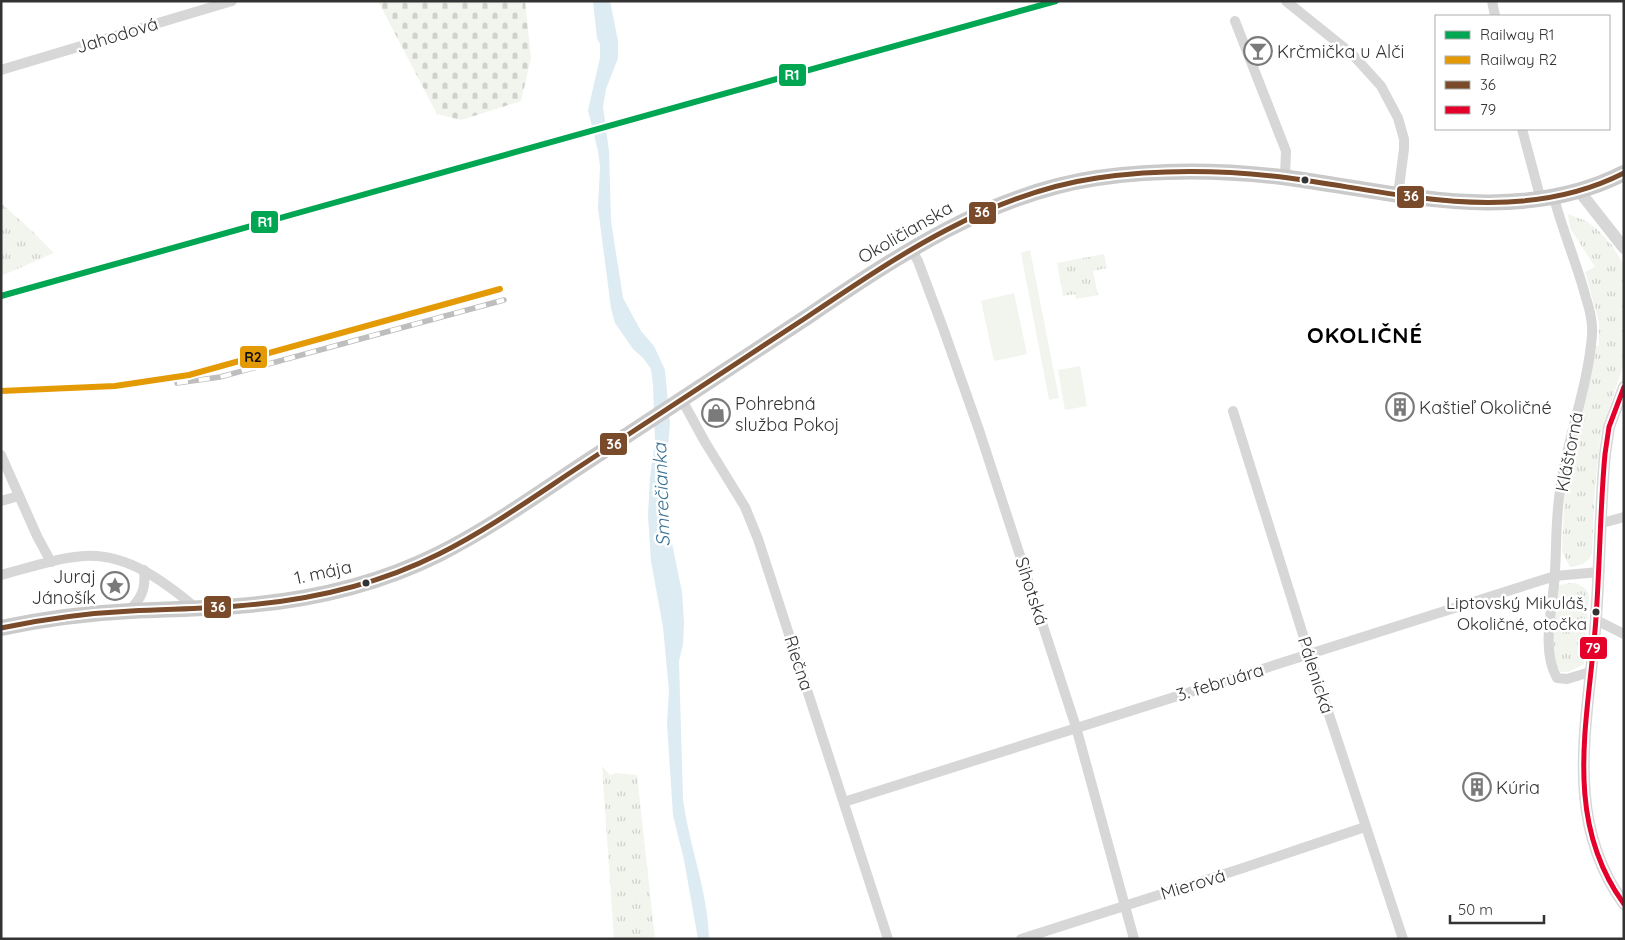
<svg xmlns="http://www.w3.org/2000/svg" width="1625" height="940" font-family="Quicksand,sans-serif">
	<defs>
		<pattern id="grass-tufts" width="24" height="20" patternUnits="userSpaceOnUse" patternTransform="scale(1.25)"><rect width="24" height="20" fill="#f1f5ed"/><path d="M3 7l-1-3M5 7V3M7 7l1-3M15 17l-1-3M17 17v-4M19 17l1-3" fill="none" stroke="#cfd2cc"/></pattern>
		<pattern id="cemetery-stones" width="16" height="16" patternUnits="userSpaceOnUse" patternTransform="scale(1.25)"><rect width="16" height="16" fill="#f1f5ed"/><path d="M2 7V4a2 2 0 0 1 4 0v3zM10 15v-3a2 2 0 0 1 4 0v3z" fill="#cfd2cc"/></pattern>
	</defs>
	<rect width="100%" height="100%" fill="#fff"/>
	<g fill="url(#grass-tufts)">
		<polygon points="1,203 32,231 54,253 1,276"/>
		<path d="M1568,214L1586,221L1598,230L1611,244L1624,265V363L1601,433L1595,487L1592,553C1589,563 1580,566 1570,567L1562,551L1565,488L1593,348L1599,345V322L1585,272L1595,267L1570,228Z"/>
		<polygon points="1104,254 1107,268 1093,271 1098,295 1076,299 1075,294 1063,296 1057,263"/>
		<path d="M1570,583H1576L1586,589L1589,595L1584,664L1568,672H1561C1547,660 1555,610 1556,590L1560,585Z"/>
		<polygon points="602,766 610,775 616,773 637,775 655,939 614,939"/>
	</g>
	<polygon fill="url(#cemetery-stones)" points="378,1 525,1 531,58 521,101 461,120 437,114"/>
	<g fill="#f1f5ed">
		<polygon points="1030,250 1059,398 1049,400 1021,253"/>
		<polygon points="1014,293 1027,354 994,361 981,301"/>
		<polygon points="1080,366 1087,406 1065,410 1058,370"/>
	</g>
	<path fill="#ddebf3" d="M593,1H610L618,41V58L606,89L603,107L609,151L611,221L623,298L641,331L654,346L665,370L670,424L663,500L682,592L684,623L683,644L679,661L683,799C689,846 708,891 709,939H698L684,860L673,815L667,723L669,690L663,627L651,561L648,516L650,477L655,442L653,385L651,369L644,359L633,349L615,323L611,308L598,208L600,167L598,151L588,110L600,58V44L597,38Z"/>
	<g fill="none" stroke-linecap="round" stroke-linejoin="round">
		<g stroke="#d7d7d7" stroke-width="10">
			<polyline points="1286,1 1353,55 1381,86 1398,118 1404,139 1404,149 1398,195"/>
			<polyline points="1492,1 1495,16"/>
			<polyline points="1235,21 1286,151 1285,177"/>
			<polyline points="1,70 232,1"/>
			<polyline points="1522,129 1541,200"/>
			<path d="M1554,198C1563,232 1577,264 1586,298C1590,310 1593,322 1592,335C1588,388 1567,438 1560,491C1555,522 1557,554 1554,585C1551,614 1542,652 1557,678L1567,679L1590,672"/>
			<polyline points="911,249 918,261 943,328 979,430 1076,727 1134,939"/>
			<polyline points="682,400 705,442 745,507 758,539 888,939"/>
			<polyline points="1233,411 1309,654 1403,939"/>
			<polyline points="1,455 37,536 51,562"/>
			<polyline points="1,501 19,496"/>
			<polyline points="1602,523 1624,517"/>
			<path d="M1,575C28,568 56,558 84,556C127,553 165,582 196,608"/>
			<path d="M128,611C142,599 146,588 144,570"/>
			<polyline points="1596,620 1624,634"/>
			<polyline points="844,802 1555,576 1599,572"/>
			<polyline points="1021,939 1240,869 1365,827"/>
		</g>
		<g stroke="#d7d7d7" stroke-width="12">
			<polyline points="1580,192 1624,248"/>
			<path d="M1624,387L1609,427L1605,454C1600,508 1600,563 1596,617C1590,715 1560,816 1624,904"/>
		</g>
		<path stroke="#cacaca" stroke-width="16" d="M1,628C44,619 88,613 131,611C166,609 202,609 237,606C306,601 377,585 439,554C491,528 539,493 588,461C661,413 734,365 807,317C896,257 988,194 1097,178C1160,169 1226,170 1289,178C1400,193 1518,227 1624,173"/>
		<defs>
			<g id="rail">
				<polyline points="177,383 220,377 504,300"/>
				<polyline points="1,391 115,386 189,375 500,289"/>
			</g>
		</defs>
		<use href="#rail" stroke="#bebebe" stroke-width="5.5"/>
		<use href="#rail" stroke="#fff" stroke-width="4" stroke-dasharray="11" stroke-linecap="butt"/>
		<defs>
			<path id="bus-1" d="M1,628C44,619 88,613 131,611C166,609 202,609 237,606C306,601 377,585 439,554C491,528 539,493 588,461C661,413 734,365 807,317C896,257 988,194 1097,178C1160,169 1226,170 1289,178C1400,193 1518,227 1624,173"/>
			<path id="bus-2" d="M1624,387L1609,427L1605,454C1600,508 1600,563 1596,617C1590,715 1560,816 1624,904"/>
		</defs>
		<use href="#bus-1" stroke="#fff" stroke-width="9"/>
		<use href="#bus-2" stroke="#fff" stroke-width="9"/>
		<use href="#bus-1" stroke="#7a4b2a" stroke-width="5"/>
		<use href="#bus-2" stroke="#e4002b" stroke-width="5"/>
		<defs>
			<polyline id="rail-1" points="1,296 1056,1"/>
			<polyline id="rail-2" points="1,391 115,386 189,375 500,289"/>
		</defs>
		<use href="#rail-1" stroke="#fff" stroke-width="10"/>
		<use href="#rail-2" stroke="#fff" stroke-width="10"/>
		<use href="#rail-1" stroke="#00a651" stroke-width="6"/>
		<use href="#rail-2" stroke="#e39a05" stroke-width="6"/>
	</g>
	<defs>
		<symbol id="bar-ring" viewBox="-11 -11 22 22"><circle r="9.5" fill="#fff" stroke="#7a7a7a" stroke-width="1.5"/><path d="M-6-5H6L.8 .8V4.5H3.5V6h-7V4.5H-.8V.8Z" fill="#7a7a7a"/></symbol>
		<symbol id="building-ring" viewBox="-11 -11 22 22"><circle r="9.5" fill="#fff" stroke="#7a7a7a" stroke-width="1.5"/><path d="M-4-6H4V6H1V3H-1V6H-4ZM-2.5-4.3h1.7v1.8h-1.7ZM.8-4.3h1.7v1.8H.8ZM-2.5-1h1.7V.8h-1.7ZM.8-1h1.7V.8H.8Z" fill="#7a7a7a"/></symbol>
		<symbol id="shop-ring" viewBox="-11 -11 22 22"><circle r="9.5" fill="#fff" stroke="#7a7a7a" stroke-width="1.5"/><path d="M-5-2.5h2.3a2.7 3.5 0 0 1 5.4 0H5L5.5 6h-11ZM-1.5-2.5h3a1.5 2.3 0 0 0-3 0Z" fill="#7a7a7a"/></symbol>
		<symbol id="sight-ring" viewBox="-11 -11 22 22"><circle r="9.5" fill="#fff" stroke="#7a7a7a" stroke-width="1.5"/><path d="M0-6L1.8-2.2L6-1.7L2.9 1.2L3.7 5.4L0 3.3L-3.7 5.4L-2.9 1.2L-6-1.7L-1.8-2.2Z" fill="#7a7a7a"/></symbol>
	</defs>
	<g fill-rule="evenodd">
		<use href="#bar-ring" x="1242" y="35" width="32" height="32"/>
		<use href="#building-ring" x="1384" y="391" width="32" height="32"/>
		<use href="#shop-ring" x="700" y="397" width="32" height="32"/>
		<use href="#sight-ring" x="99" y="570" width="32" height="32"/>
		<use href="#building-ring" x="1461" y="771" width="32" height="32"/>
	</g>
	<g fill="#333" stroke="#fff" stroke-width="2">
		<circle cx="1305" cy="180" r="4.5"/>
		<circle cx="366" cy="583" r="4.5"/>
		<circle cx="1596" cy="612" r="4.5"/>
	</g>
	<g text-anchor="middle" dominant-baseline="central" stroke-width="5" stroke-linejoin="round" paint-order="stroke">
		<g font-size="17" fill="#333" stroke="#fff" text-anchor="end">
			<text x="1587" y="602">Liptovský Mikuláš,<tspan x="1587" dy="21">Okoličné, otočka</tspan></text>
		</g>
		<g font-size="18" fill="#333" stroke="#fff">
			<text transform="translate(117 35) rotate(-17)">Jahodová</text>
			<text transform="translate(905 232) rotate(-30)">Okoličianska</text>
			<text transform="translate(1569 452) rotate(-79)">Kláštorná</text>
			<text transform="translate(323 572) rotate(-12)">1. mája</text>
			<text transform="translate(1032 591) rotate(72)">Sihotská</text>
			<text transform="translate(799 663) rotate(72)">Riečna</text>
			<text transform="translate(1316 675) rotate(72)">Pálenická</text>
			<text transform="translate(1220 682) rotate(-17)">3. februára</text>
			<text transform="translate(1193 884) rotate(-17)">Mierová</text>
		</g>
		<g font-size="18" fill="#333" stroke="#fff" text-anchor="start">
			<text x="1277" y="51">Krčmička u Alči</text>
			<text x="735" y="403">Pohrebná<tspan x="735" dy="21">služba Pokoj</tspan></text>
			<text x="1419" y="407">Kaštieľ Okoličné</text>
			<text x="96" y="576" text-anchor="end">Juraj<tspan x="96" dy="21">Jánošík</tspan></text>
			<text x="1496" y="787">Kúria</text>
		</g>
		<g font-size="19" font-style="italic" fill="#3f7597" stroke="#fff">
			<text transform="translate(661 495) rotate(-92)">Smrečianka</text>
		</g>
		<g font-size="22" font-weight="bold" letter-spacing="1" fill="#000" stroke="#fff">
			<text x="1365" y="335">OKOLIČNÉ</text>
		</g>
	</g>
	<g stroke="#fff" stroke-width="2">
		<rect x="778" y="63" width="29" height="24" rx="5" fill="#00a651"/>
		<rect x="1396" y="185" width="29" height="24" rx="5" fill="#7a4b2a"/>
		<rect x="968" y="201" width="29" height="24" rx="5" fill="#7a4b2a"/>
		<rect x="250" y="210" width="29" height="24" rx="5" fill="#00a651"/>
		<rect x="239" y="345" width="29" height="24" rx="5" fill="#e39a05"/>
		<rect x="599" y="432" width="29" height="24" rx="5" fill="#7a4b2a"/>
		<rect x="203" y="595" width="29" height="24" rx="5" fill="#7a4b2a"/>
		<rect x="1579" y="636" width="29" height="24" rx="5" fill="#e4002b"/>
	</g>
	<g font-size="14" text-anchor="middle" font-weight="bold" fill="#fff">
		<text x="792" y="80">R1</text>
		<text x="1411" y="201">36</text>
		<text x="982" y="217">36</text>
		<text x="265" y="227">R1</text>
		<text x="614" y="449">36</text>
		<text x="218" y="612">36</text>
		<text x="1593" y="653">79</text>
	</g>
	<g font-size="14" text-anchor="middle" font-weight="bold" fill="#111">
		<text x="253" y="362">R2</text>
	</g>
	<rect width="1625" height="940" fill="none" stroke="#333333" stroke-width="5"/>
	<rect x="1435" y="15" width="175" height="115" fill="#ffffff" stroke="#adadad"/>
	<rect x="1445" y="31" width="25" height="8" fill="#00a651" stroke="#adadad"/>
	<text x="1480" y="40" font-size="15" fill="#333333">Railway R1</text>
	<rect x="1445" y="56" width="25" height="8" fill="#e39a05" stroke="#adadad"/>
	<text x="1480" y="65" font-size="15" fill="#333333">Railway R2</text>
	<rect x="1445" y="81" width="25" height="8" fill="#7a4b2a" stroke="#adadad"/>
	<text x="1480" y="90" font-size="15" fill="#333333">36</text>
	<rect x="1445" y="106" width="25" height="8" fill="#e4002b" stroke="#adadad"/>
	<text x="1480" y="115" font-size="15" fill="#333333">79</text>
	<path d="M1450 915v8h94v-8" fill="none" stroke="#333333" stroke-width="2.5"/>
	<text x="1458" y="915" font-size="15" fill="#333333" stroke="#ffffff" stroke-width="4" paint-order="stroke">50 m</text>
</svg>
